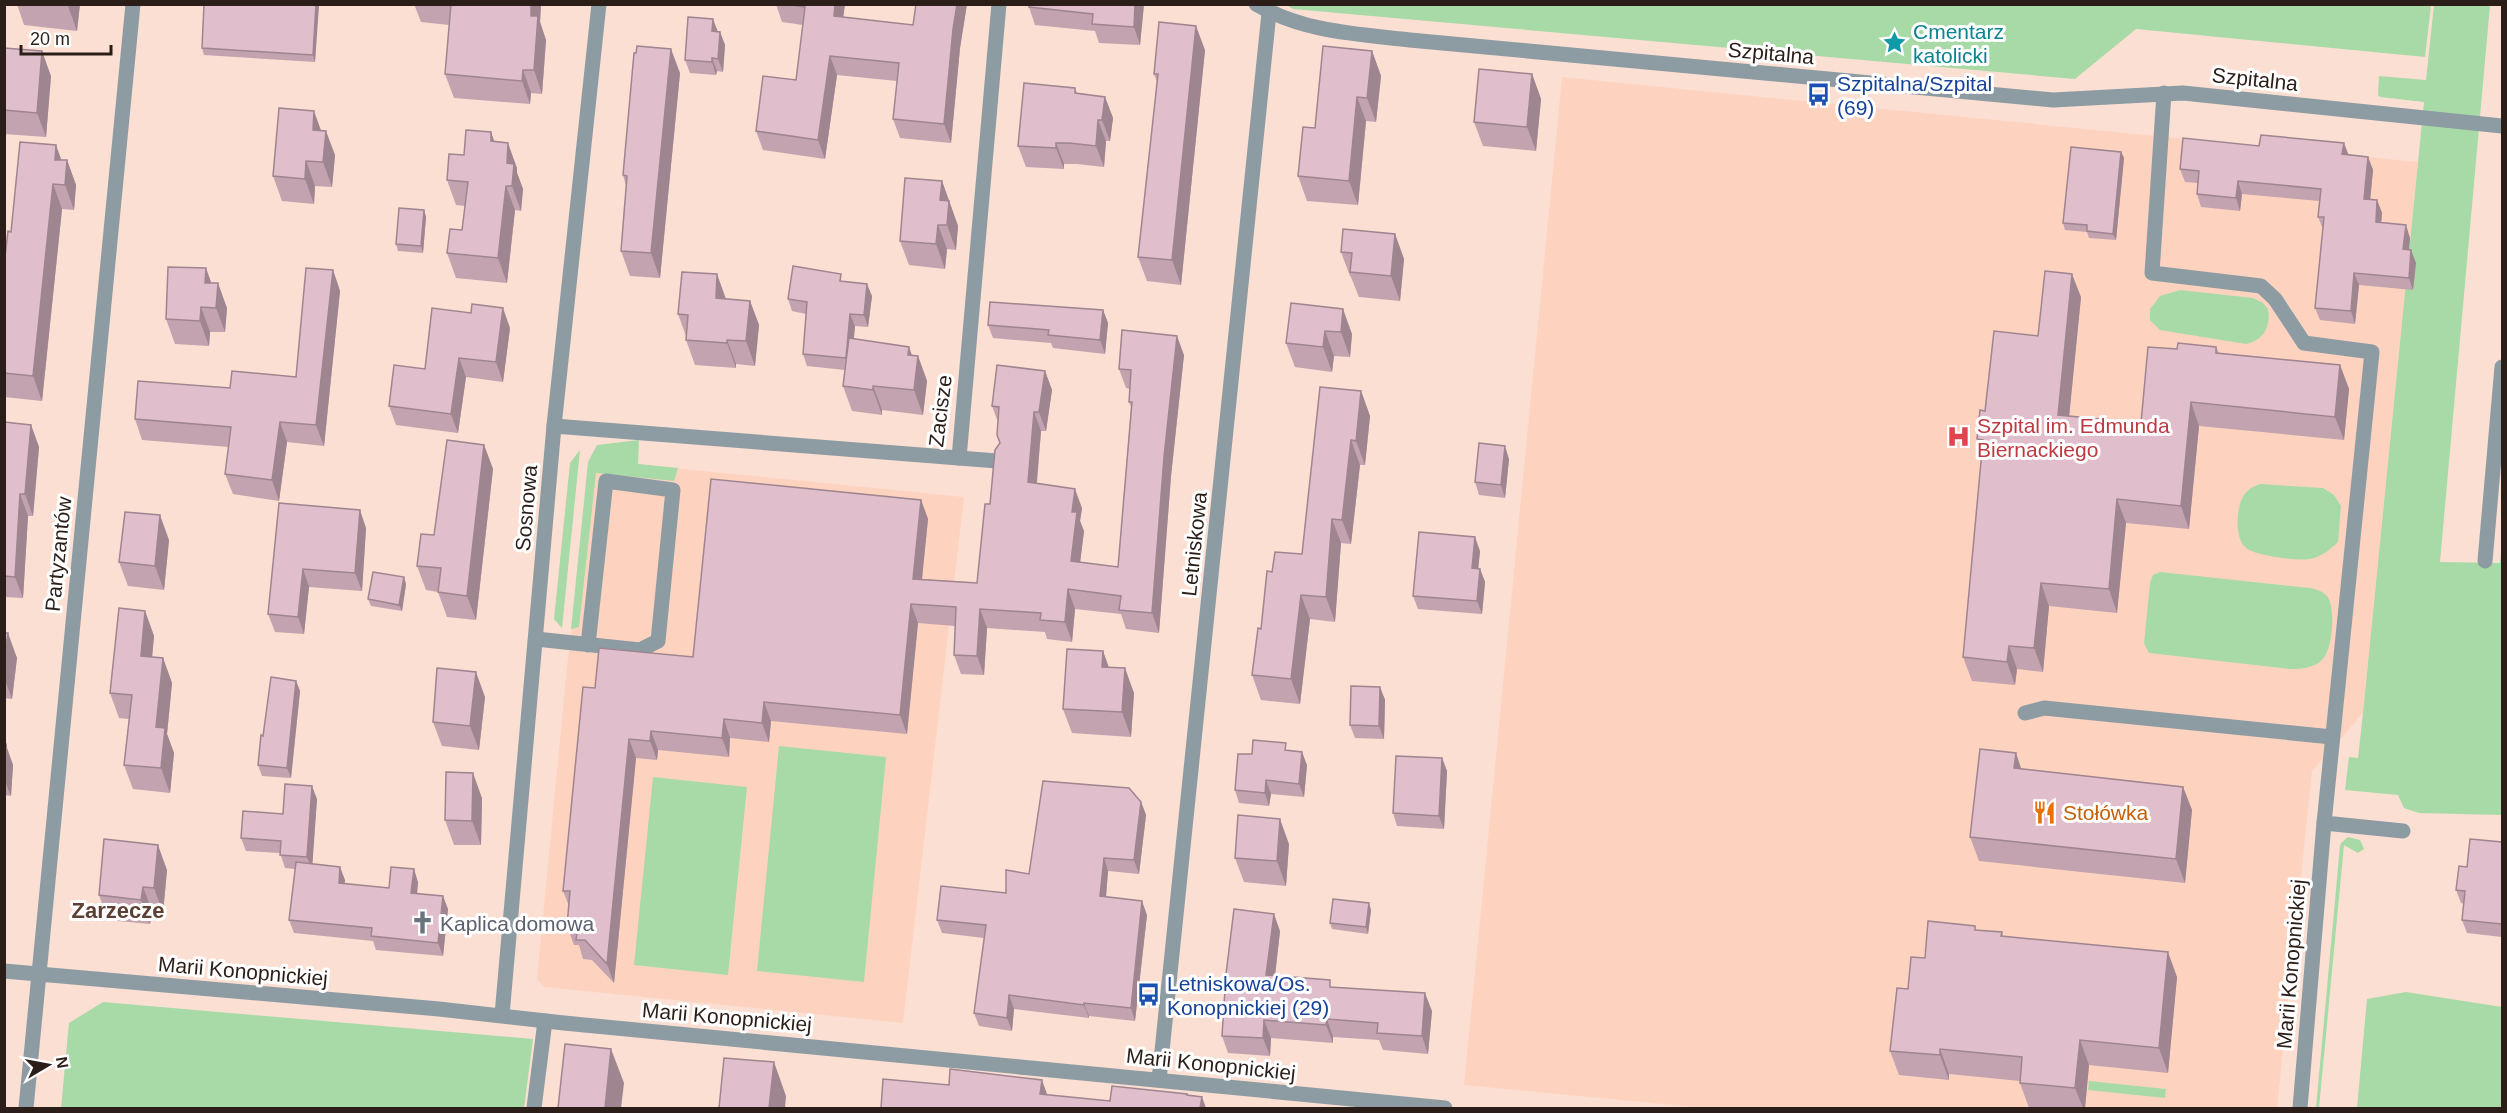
<svg xmlns="http://www.w3.org/2000/svg" width="2507" height="1113" font-family="Arial,sans-serif">
	<rect width="100%" height="100%" fill="#fbdfd3"/>
	<g fill="#fdd3c0">
		<polygon points="1562,77 2418,162 2363,713 2312,771 2277,1108 1704,1108 1464,1085"/>
		<polygon points="593,460 964,497 903,1023 544,987 537,979 567,667"/>
	</g>
	<g fill="#a7daa6">
		<polygon points="1287,5 2431,5 2425,57 2136,29 2075,79 1293,9"/>
		<polygon points="2434,5 2490,5 2440,562 2500,563 2502,540 2502,815 2419,813 2404,808 2398,795 2345,790 2349,757 2358,758 2363,713 2424,102 2380,97 2378,95 2379,76 2426,80"/>
		<path d="M2180,290L2253,298L2263,303L2268,309C2271,326 2264,340 2246,344L2160,330L2150,320V309L2160,296Z"/>
		<polygon points="639,440 638,464 678,468 674,481 596,473 579,627 571,629 588,462 597,445"/>
		<polygon points="580,450 562,628 554,619 570,463"/>
		<path d="M2260,484L2323,488L2334,495L2341,506L2338,542C2331,549 2321,557 2310,559C2298,561 2256,556 2246,548C2234,538 2236,507 2244,495C2248,489 2254,486 2260,484Z"/>
		<path d="M2160,572L2310,588C2316,589 2322,591 2327,596C2336,608 2333,650 2322,660C2314,668 2302,669 2291,669L2149,653L2144,643L2150,583L2153,575Z"/>
		<polygon points="779,746 886,757 864,982 757,971"/>
		<polygon points="653,777 747,787 728,975 634,965"/>
		<polygon points="2348,837 2360,840 2364,849 2358,853 2344,845 2319,1108 2316,1108 2340,846 2341,843"/>
		<polygon points="2406,992 2502,1007 2502,1108 2357,1108 2367,999"/>
		<polygon points="103,1002 533,1039 524,1108 61,1108 69,1023"/>
		<polygon points="2089,1081 2166,1089 2165,1098 2088,1090"/>
	</g>
	<g fill="none" stroke-linecap="round" stroke-linejoin="round">
		<g stroke="#8d9ba3" stroke-width="15">
			<polyline points="2164,93 2152,273 2261,286 2275,299 2304,343 2372,352 2324,823 2403,831"/>
			<polyline points="959,458 997,461"/>
			<polyline points="536,639 640,650 658,641 673,490 606,481 588,645"/>
			<polyline points="2025,713 2044,708 2332,737"/>
			<polyline points="534,1108 545,1021"/>
		</g>
		<g stroke="#8d9ba3" stroke-width="15">
			<path d="M1256,4C1303,32 1357,34 1410,40L2053,100L2183,93L2502,126"/>
			<polyline points="554,426 959,458 999,4"/>
			<polyline points="2485,561 2502,367"/>
			<polyline points="4,971 439,1009 564,1023 1445,1108"/>
			<polyline points="502,1015 554,426 599,4"/>
			<polyline points="1159,1080 1269,13"/>
			<polyline points="26,1108 133,4"/>
			<polyline points="2300,1108 2324,823"/>
		</g>
	</g>
	<g fill="#c2a3af">
		<polygon points="17,4 80,4 77,31 24,25"/>
		<polygon points="204,4 318,4 315,62 204,55 202,48"/>
		<polygon points="332,4 369,4 369,6"/>
		<polygon points="414,4 541,4 540,22 546,40 542,94 531,93 530,104 454,98 445,74 449,25 421,22"/>
		<polygon points="776,4 845,4 843,17 913,25 916,4 967,4 960,48 951,143 900,138 893,119 897,81 837,75 825,159 763,150 756,131 796,80 803,25 782,22"/>
		<polygon points="1144,4 1140,45 1099,43 1095,31 1035,25 1029,7"/>
		<polygon points="718,31 720,32 725,45 723,72 717,71 716,75 690,73 685,60"/>
		<polygon points="4,48 51,76 46,137 4,134"/>
		<polygon points="1205,50 1181,285 1147,281 1138,257 1157,82 1154,74"/>
		<polygon points="1372,51 1381,76 1376,122 1366,121 1358,205 1307,201 1298,176 1315,128"/>
		<polygon points="680,73 660,278 630,276 621,251 626,186 623,175"/>
		<polygon points="1532,74 1541,99 1536,151 1483,146 1474,122"/>
		<polygon points="1075,88 1077,93 1105,97 1113,118 1110,141 1106,141 1104,167 1077,164 1064,164 1064,169 1026,167 1018,146"/>
		<polygon points="321,130 335,155 332,187 315,186 314,204 282,201 273,176"/>
		<polygon points="495,142 517,168 517,173 523,189 521,211 515,210 507,283 456,278 447,253 462,230 465,206 456,205 447,180 464,155"/>
		<polygon points="2121,152 2124,158 2116,240 2089,238 2087,232 2065,230 2063,223"/>
		<polygon points="2348,155 2368,157 2373,170 2370,200 2377,200 2382,213 2381,223 2410,238 2409,250 2416,263 2413,290 2359,285 2355,324 2320,320 2315,308 2323,229 2318,217 2319,201 2242,194 2240,211 2201,207 2197,194 2198,183 2185,182 2180,169"/>
		<polygon points="62,160 67,160 76,185 74,210 62,209 42,401 4,397 4,265 11,232"/>
		<polygon points="942,181 958,226 956,250 947,249 945,269 909,265 900,241"/>
		<polygon points="424,210 426,217 423,253 398,251 396,244"/>
		<polygon points="1395,234 1404,259 1400,301 1359,297 1351,277 1350,276 1341,252"/>
		<polygon points="333,270 340,291 324,446 287,442 279,501 233,494 225,474 229,447 142,440 135,419 296,377"/>
		<polygon points="843,281 872,296 868,327 855,326 854,339 912,356 918,356 927,381 923,415 882,410 882,415 852,411 843,386 845,370 807,366 803,354 806,314 792,311 788,299"/>
		<polygon points="211,283 227,308 225,332 210,332 209,346 175,344 166,319"/>
		<polygon points="2081,297 2069,416 2141,423 2177,349 2216,347 2219,353 2340,365 2349,389 2344,440 2199,426 2189,529 2126,523 2117,613 2049,606 2043,672 2017,669 2015,685 1972,681 1963,657 1982,453 1977,439 2038,336"/>
		<polygon points="726,299 750,301 759,325 755,366 736,364 736,368 695,365 686,340 686,336 678,314"/>
		<polygon points="1291,303 1352,334 1350,357 1334,356 1332,372 1295,367 1286,343"/>
		<polygon points="1103,310 1108,323 1105,354 1053,348 1051,343 993,338 988,325"/>
		<polygon points="510,328 503,382 466,377 458,433 396,425 389,406 425,369"/>
		<polygon points="1184,355 1171,476 1159,633 1126,629 1121,614 1075,609 1072,642 1047,639 1045,632 987,628 984,675 961,674 954,655 955,626 918,623 907,734 771,721 769,742 730,738 729,757 658,750 657,760 636,758 614,983 592,960 583,959 579,945 574,945 567,926 569,906 563,891 595,688 693,657 921,500 928,519 922,579 977,583 1000,443 998,422 992,406 1045,371 1052,390 1046,431 1041,431 1037,483 1082,508 1080,521 1084,531 1080,562 1118,567 1131,407 1129,402 1130,389 1126,388 1119,369"/>
		<polygon points="1361,391 1370,416 1365,465 1360,465 1351,544 1341,543 1335,622 1310,619 1300,704 1261,700 1252,675 1272,572 1302,554"/>
		<polygon points="4,422 31,425 39,447 33,516 28,516 23,598 4,597"/>
		<polygon points="484,445 493,469 476,620 447,617 438,592 426,590 417,566"/>
		<polygon points="1509,459 1505,498 1479,495 1475,482"/>
		<polygon points="279,503 366,528 362,591 309,587 304,634 275,632 268,614"/>
		<polygon points="169,540 164,590 128,586 119,562"/>
		<polygon points="1480,551 1478,569 1480,569 1485,582 1482,614 1418,609 1413,596"/>
		<polygon points="406,584 402,611 371,606 368,599"/>
		<polygon points="145,611 154,636 152,657 163,658 172,683 167,734 174,753 170,793 133,789 124,765 129,719 119,718 110,693"/>
		<polygon points="4,633 17,658 12,699 4,698"/>
		<polygon points="1103,651 1108,667 1134,693 1131,737 1072,733 1063,709"/>
		<polygon points="296,681 300,691 291,778 262,776 258,765 263,736"/>
		<polygon points="1380,687 1385,700 1384,739 1355,738 1350,725"/>
		<polygon points="485,697 479,750 442,746 433,722"/>
		<polygon points="4,738 7,745 7,748 13,765 11,796 4,795"/>
		<polygon points="1288,751 1307,765 1304,797 1271,794 1269,806 1239,803 1235,790 1252,754"/>
		<polygon points="1442,758 1447,771 1444,829 1397,826 1393,813"/>
		<polygon points="2022,769 2183,787 2192,810 2185,883 1979,861 1970,837"/>
		<polygon points="482,798 481,845 454,845 445,820"/>
		<polygon points="317,799 312,864 345,880 345,884 389,888 418,882 417,893 448,909 443,956 376,950 373,941 294,933 289,920 295,869 285,868 280,853 246,851 241,838 283,814"/>
		<polygon points="1141,802 1146,815 1139,874 1108,871 1106,897 1147,915 1135,1021 1089,1016 1089,1018 1014,1009 1012,1031 979,1026 974,1013 984,938 942,933 937,920 1006,893 1029,874"/>
		<polygon points="2502,842 2502,937 2467,933 2462,920 2464,904 2461,903 2456,890 2467,867"/>
		<polygon points="1289,844 1286,886 1244,882 1235,858"/>
		<polygon points="167,870 163,913 152,911 150,924 108,920 99,895"/>
		<polygon points="1371,910 1368,934 1332,929 1330,923"/>
		<polygon points="1977,930 2002,932 2003,936 2177,977 2168,1073 2089,1065 2085,1108 2029,1108 2020,1083 2020,1081 1949,1074 1949,1080 1899,1075 1890,1051 1908,989 1925,958"/>
		<polygon points="1280,931 1275,976 1333,987 1432,1011 1428,1054 1383,1050 1379,1040 1333,1037 1333,1043 1271,1038 1270,1056 1228,1053 1222,1036"/>
	</g>
	<g fill="#9e858f">
		<polygon points="68,4 80,4 77,31 68,6"/>
		<polygon points="316,4 318,4 319,6 315,62 313,55"/>
		<polygon points="531,4 541,4 540,22 546,40 542,94 534,70 531,16"/>
		<polygon points="835,4 845,4 841,35 834,16"/>
		<polygon points="957,4 967,4 960,48 951,143 944,124 953,29"/>
		<polygon points="1135,4 1144,4 1140,45 1134,27"/>
		<polygon points="713,19 718,32 712,31"/>
		<polygon points="1196,26 1205,50 1181,285 1172,260"/>
		<polygon points="720,32 725,45 723,72 718,59"/>
		<polygon points="671,49 680,73 660,278 651,253"/>
		<polygon points="42,51 51,76 46,137 37,113"/>
		<polygon points="1372,51 1381,76 1376,122 1367,98"/>
		<polygon points="830,56 837,75 825,159 818,140"/>
		<polygon points="712,58 717,71 716,75 712,62"/>
		<polygon points="523,70 531,93 530,104 522,81"/>
		<polygon points="1532,74 1541,99 1536,151 1527,127"/>
		<polygon points="1105,97 1113,118 1110,141 1102,120"/>
		<polygon points="1357,97 1366,121 1358,205 1349,181"/>
		<polygon points="314,111 323,136 313,130"/>
		<polygon points="1098,120 1106,141 1104,167 1096,146"/>
		<polygon points="326,131 335,155 332,187 323,162"/>
		<polygon points="491,132 500,157 491,141"/>
		<polygon points="508,143 517,168 517,173 523,189 521,211 512,186 507,163"/>
		<polygon points="1056,143 1064,164 1064,169 1056,148"/>
		<polygon points="2344,143 2349,156 2342,154"/>
		<polygon points="56,145 65,170 55,160"/>
		<polygon points="2121,152 2124,158 2116,240 2113,234"/>
		<polygon points="2368,157 2373,170 2369,212 2364,199"/>
		<polygon points="67,160 76,185 74,210 65,185"/>
		<polygon points="306,161 315,186 314,204 305,179"/>
		<polygon points="942,181 958,226 956,250 947,225 940,200"/>
		<polygon points="2238,181 2242,194 2240,211 2236,198"/>
		<polygon points="53,184 62,209 42,401 33,376"/>
		<polygon points="506,186 515,210 507,283 498,258"/>
		<polygon points="2377,200 2382,213 2380,235 2376,222"/>
		<polygon points="424,210 426,217 423,253 421,246"/>
		<polygon points="938,225 947,249 945,269 936,244"/>
		<polygon points="2406,225 2410,238 2408,262 2403,249"/>
		<polygon points="1395,234 1404,259 1400,301 1391,276"/>
		<polygon points="2411,250 2416,263 2413,290 2409,278"/>
		<polygon points="206,268 215,293 205,283"/>
		<polygon points="333,270 340,291 324,446 316,425"/>
		<polygon points="2354,273 2359,285 2355,324 2351,311"/>
		<polygon points="717,274 726,299 716,298"/>
		<polygon points="2072,274 2081,297 2067,438 2058,415"/>
		<polygon points="218,283 227,308 225,332 216,308"/>
		<polygon points="867,284 872,296 868,327 864,315"/>
		<polygon points="750,301 759,325 755,366 746,341"/>
		<polygon points="201,307 210,332 209,346 200,321"/>
		<polygon points="503,308 510,328 503,382 496,362"/>
		<polygon points="1343,309 1352,334 1350,357 1341,332"/>
		<polygon points="1103,310 1108,323 1105,354 1100,340"/>
		<polygon points="850,314 855,326 850,370 846,358"/>
		<polygon points="1325,331 1334,356 1332,372 1323,347"/>
		<polygon points="1177,336 1184,355 1171,476 1159,633 1152,613 1164,457"/>
		<polygon points="727,340 736,364 736,368 727,343"/>
		<polygon points="909,347 917,369 918,356 927,381 923,415 914,390 908,355"/>
		<polygon points="459,358 466,377 458,433 451,414"/>
		<polygon points="2340,365 2349,389 2344,440 2335,417"/>
		<polygon points="1045,371 1052,390 1046,431 1039,412"/>
		<polygon points="873,386 882,410 882,415 873,390"/>
		<polygon points="1361,391 1370,416 1365,465 1356,441"/>
		<polygon points="2191,402 2199,426 2189,529 2181,506"/>
		<polygon points="1034,412 1041,431 1035,501 1028,482"/>
		<polygon points="280,422 287,442 279,501 272,480"/>
		<polygon points="31,425 39,447 33,516 25,494"/>
		<polygon points="1351,440 1360,465 1351,544 1342,520"/>
		<polygon points="484,445 493,469 476,620 467,596"/>
		<polygon points="1505,446 1509,459 1505,498 1501,485"/>
		<polygon points="1075,489 1082,508 1080,521 1084,531 1078,580 1071,561 1072,512"/>
		<polygon points="20,494 28,516 23,598 15,577"/>
		<polygon points="2117,499 2126,523 2117,613 2109,589"/>
		<polygon points="921,500 928,519 920,598 913,579"/>
		<polygon points="360,510 366,528 362,591 355,573"/>
		<polygon points="160,515 169,540 164,590 155,566"/>
		<polygon points="1332,519 1341,543 1335,622 1326,597"/>
		<polygon points="1475,537 1480,551 1477,581 1472,568"/>
		<polygon points="303,569 309,587 304,634 298,617"/>
		<polygon points="1480,569 1485,582 1482,614 1477,601"/>
		<polygon points="404,577 406,584 402,611 399,605"/>
		<polygon points="2041,583 2049,606 2043,672 2034,648"/>
		<polygon points="1068,589 1075,609 1072,642 1065,622"/>
		<polygon points="1301,595 1310,619 1300,704 1291,679"/>
		<polygon points="911,604 918,623 907,734 900,715"/>
		<polygon points="980,609 987,628 984,675 977,656"/>
		<polygon points="145,611 154,636 150,680 141,656"/>
		<polygon points="8,633 17,658 12,699 4,677 4,662"/>
		<polygon points="2009,646 2017,669 2015,685 2007,662"/>
		<polygon points="1103,651 1112,676 1102,667"/>
		<polygon points="163,658 172,683 167,734 174,753 170,793 161,768 156,727"/>
		<polygon points="1125,668 1134,693 1131,737 1122,712"/>
		<polygon points="476,672 485,697 479,750 470,726"/>
		<polygon points="296,681 300,691 291,778 287,768"/>
		<polygon points="1380,687 1385,700 1384,739 1379,726"/>
		<polygon points="764,702 771,721 769,742 762,723"/>
		<polygon points="724,719 730,738 729,757 722,738"/>
		<polygon points="651,731 658,750 657,760 650,741"/>
		<polygon points="4,738 7,745 7,748 13,765 11,796 4,779"/>
		<polygon points="629,739 636,758 614,983 607,964"/>
		<polygon points="1302,752 1307,765 1304,797 1299,784"/>
		<polygon points="2016,753 2024,777 2014,768"/>
		<polygon points="1442,758 1447,771 1444,829 1439,816"/>
		<polygon points="473,773 482,798 481,845 472,821"/>
		<polygon points="1266,780 1271,794 1269,806 1265,793"/>
		<polygon points="312,786 317,799 312,870 307,857"/>
		<polygon points="2183,787 2192,810 2185,883 2176,859"/>
		<polygon points="1141,802 1146,815 1139,874 1134,860"/>
		<polygon points="1280,819 1289,844 1286,886 1277,861"/>
		<polygon points="158,845 167,870 163,913 154,888"/>
		<polygon points="1104,858 1108,871 1105,909 1100,896"/>
		<polygon points="340,867 345,880 343,896 339,883"/>
		<polygon points="414,869 418,882 416,906 411,893"/>
		<polygon points="143,887 152,911 150,924 141,900"/>
		<polygon points="443,896 448,909 443,956 438,943"/>
		<polygon points="1142,901 1147,915 1135,1021 1131,1008"/>
		<polygon points="1369,903 1371,910 1368,934 1366,927"/>
		<polygon points="1274,914 1280,931 1273,993 1266,975"/>
		<polygon points="2168,952 2177,977 2168,1073 2159,1048"/>
		<polygon points="1425,993 1432,1011 1428,1054 1422,1036"/>
		<polygon points="1009,995 1014,1009 1012,1031 1007,1018"/>
		<polygon points="1084,1003 1089,1016 1089,1018 1084,1005"/>
		<polygon points="1327,1019 1333,1037 1333,1043 1326,1025"/>
		<polygon points="1264,1020 1271,1038 1270,1056 1263,1038"/>
		<polygon points="2080,1040 2089,1065 2085,1108 2083,1108 2075,1088"/>
		<polygon points="611,1049 624,1083 621,1108 605,1108"/>
		<polygon points="1940,1049 1949,1074 1949,1080 1940,1055"/>
		<polygon points="774,1062 786,1096 785,1108 769,1108"/>
		<polygon points="1042,1080 1052,1108 1040,1094"/>
		<polygon points="1202,1097 1206,1108 1200,1108"/>
	</g>
	<g fill="#e1becc" stroke="#9e858f" stroke-width="1.5">
		<polygon points="204,4 316,4 313,55 202,48"/>
		<polygon points="451,4 531,4 531,16 538,16 534,70 523,70 522,81 445,74"/>
		<polygon points="786,4 835,4 834,16 913,25 916,4 957,4 953,29 944,124 893,119 899,63 830,56 818,140 756,131 763,76 796,80 805,7"/>
		<polygon points="1029,4 1135,4 1134,27 1092,24 1093,14 1029,7"/>
		<polygon points="688,17 713,19 712,31 720,32 718,59 712,58 712,62 685,60"/>
		<polygon points="1159,22 1196,26 1172,260 1138,257 1158,74 1154,74"/>
		<polygon points="637,46 671,49 651,253 621,251 627,176 623,175 634,53 636,53"/>
		<polygon points="1323,46 1372,51 1367,98 1357,97 1349,181 1298,176 1303,127 1315,128"/>
		<polygon points="4,48 42,51 37,113 4,110"/>
		<polygon points="1479,69 1532,74 1527,127 1474,122"/>
		<polygon points="1024,83 1075,88 1075,93 1105,97 1102,120 1098,120 1096,146 1069,143 1056,143 1056,148 1018,146"/>
		<polygon points="279,108 314,111 313,130 326,131 323,162 306,161 305,179 273,176"/>
		<polygon points="466,130 491,132 491,141 508,143 507,163 514,164 512,186 506,186 498,258 447,253 450,229 462,230 468,182 447,180 449,154 464,155"/>
		<polygon points="2261,135 2344,143 2342,154 2368,157 2364,199 2377,200 2376,222 2406,225 2403,249 2411,250 2409,278 2354,273 2351,311 2315,308 2324,217 2318,217 2321,189 2238,181 2236,198 2197,194 2199,171 2180,169 2183,138 2259,146"/>
		<polygon points="20,142 56,145 55,160 67,160 65,185 53,184 33,376 4,373 4,265 8,231 11,232"/>
		<polygon points="2071,147 2121,152 2113,234 2087,231 2087,225 2063,223"/>
		<polygon points="905,178 942,181 940,200 949,201 947,225 938,225 936,244 900,241"/>
		<polygon points="399,208 424,210 421,246 396,244"/>
		<polygon points="1343,229 1395,234 1391,276 1350,272 1352,253 1341,252"/>
		<polygon points="793,266 841,274 840,281 867,284 864,315 850,314 846,358 803,354 807,302 788,299"/>
		<polygon points="168,267 206,268 205,283 218,283 216,308 201,307 200,321 166,319"/>
		<polygon points="306,268 333,270 316,425 280,422 272,480 225,474 231,427 135,419 138,381 230,388 232,371 296,377"/>
		<polygon points="2045,271 2072,274 2058,415 2141,423 2148,347 2177,349 2178,343 2216,347 2216,353 2340,365 2335,417 2191,402 2181,506 2117,499 2109,589 2041,583 2034,648 2009,646 2007,662 1963,657 1983,440 1977,439 1980,410 1985,411 1994,331 2038,336"/>
		<polygon points="682,272 717,274 716,298 750,301 746,341 727,340 727,343 686,340 688,315 678,314"/>
		<polygon points="990,302 1103,310 1100,340 1048,335 1049,330 988,325"/>
		<polygon points="1291,303 1343,309 1341,332 1325,331 1323,347 1286,343"/>
		<polygon points="472,304 503,308 496,362 459,358 451,414 389,406 394,365 425,369 432,308 471,313"/>
		<polygon points="1122,330 1177,336 1164,457 1152,613 1119,610 1121,596 1068,589 1065,622 1040,620 1041,613 980,609 977,656 954,655 956,607 911,604 900,715 764,702 762,723 724,719 722,738 651,731 650,741 629,739 607,964 585,940 576,940 578,927 567,926 570,891 563,891 583,687 595,688 599,648 693,657 711,479 921,500 913,579 977,583 985,504 990,504 995,450 1000,443 997,435 999,407 992,406 997,365 1045,371 1039,412 1034,412 1028,482 1075,489 1072,512 1077,512 1071,561 1118,567 1132,402 1129,402 1131,370 1119,369"/>
		<polygon points="849,338 909,347 908,355 918,356 914,390 873,386 873,390 843,386"/>
		<polygon points="1320,387 1361,391 1356,441 1351,440 1342,520 1332,519 1326,597 1301,595 1291,679 1252,675 1258,628 1261,629 1267,571 1272,572 1275,552 1302,554"/>
		<polygon points="4,422 31,425 25,494 20,494 15,577 4,576"/>
		<polygon points="447,440 484,445 467,596 438,592 441,568 417,566 421,534 434,535"/>
		<polygon points="1479,443 1505,446 1501,485 1475,482"/>
		<polygon points="279,503 360,510 355,573 303,569 298,617 268,614"/>
		<polygon points="125,512 160,515 155,566 119,562"/>
		<polygon points="1419,532 1475,537 1472,568 1480,569 1477,601 1413,596"/>
		<polygon points="373,572 404,577 399,605 368,599"/>
		<polygon points="119,608 145,611 141,656 163,658 156,727 165,728 161,768 124,765 132,695 110,693"/>
		<polygon points="4,633 8,633 4,662"/>
		<polygon points="1067,649 1103,651 1102,667 1125,668 1122,712 1063,709"/>
		<polygon points="437,668 476,672 470,726 433,722"/>
		<polygon points="271,677 296,681 287,768 258,765 261,735 263,736"/>
		<polygon points="1351,686 1380,687 1379,726 1350,725"/>
		<polygon points="1253,740 1286,743 1285,750 1302,752 1299,784 1266,780 1265,793 1235,790 1238,754 1252,754"/>
		<polygon points="1980,749 2016,753 2014,768 2183,787 2176,859 1970,837"/>
		<polygon points="1396,756 1442,758 1439,816 1393,813"/>
		<polygon points="446,772 473,773 472,821 445,820"/>
		<polygon points="1043,781 1129,788 1141,802 1134,860 1104,858 1100,896 1142,901 1131,1008 1084,1003 1084,1005 1009,995 1007,1018 974,1013 986,925 937,920 941,886 1006,893 1006,870 1029,874"/>
		<polygon points="285,784 312,786 307,857 280,855 281,841 241,838 243,811 283,814"/>
		<polygon points="1238,815 1280,819 1277,861 1235,858"/>
		<polygon points="104,839 158,845 154,888 143,887 141,900 99,895"/>
		<polygon points="2470,839 2502,842 2502,924 2462,920 2465,891 2456,890 2459,866 2467,867"/>
		<polygon points="296,862 340,867 339,883 389,888 391,867 414,869 411,893 443,896 438,943 371,936 372,928 289,920"/>
		<polygon points="1333,899 1369,903 1366,927 1330,923"/>
		<polygon points="1234,909 1274,914 1266,975 1330,980 1330,987 1425,993 1422,1036 1377,1033 1378,1023 1327,1019 1326,1025 1264,1020 1263,1038 1222,1036 1226,974"/>
		<polygon points="1928,921 1975,926 1975,930 2002,932 2001,936 2168,952 2159,1048 2080,1040 2075,1088 2020,1083 2022,1057 1940,1049 1940,1055 1890,1051 1897,988 1908,989 1911,957 1925,958"/>
		<polygon points="565,1044 611,1049 605,1108 558,1108"/>
		<polygon points="724,1058 774,1062 769,1108 719,1108"/>
		<polygon points="950,1069 1042,1080 1040,1094 1110,1101 1112,1086 1187,1094 1187,1095 1202,1097 1200,1108 881,1108 883,1079 949,1085"/>
	</g>
	<defs>
		<symbol id="sight-bare" viewBox="-9 -9 18 18"><path d="M0-6L1.8-2.2L6-1.7L2.9 1.2L3.7 5.4L0 3.3L-3.7 5.4L-2.9 1.2L-6-1.7L-1.8-2.2Z" fill="#0f9aa8" stroke="#fff" stroke-width="2.5" paint-order="stroke"/></symbol>
		<symbol id="bus-bare" viewBox="-9 -9 18 18"><path d="M-5-6H5V4H4V6H2V4H-2V6H-4V4H-5ZM-3.5-4V0h7V-4ZM-3.5 1.2v1.5H-2V1.2ZM2 1.2v1.5H3.5V1.2Z" fill="#1a4fb4" stroke="#fff" stroke-width="2.5" paint-order="stroke"/></symbol>
		<symbol id="hospital-bare" viewBox="-9 -9 18 18"><path d="M-5-5h3v3.5h4V-5h3V5h-3V1.5h-4V5h-3Z" fill="#e0444e" stroke="#fff" stroke-width="2.5" paint-order="stroke"/></symbol>
		<symbol id="restaurant-bare" viewBox="-9 -9 18 18"><path d="M-5-6h1v4h1v-4h1v4h1v-4h1v5L-1.5 .5V6h-2V.5L-5-1ZM5-6V6H3V1.5H1.5Q1.5-4 5-6Z" fill="#e8710a" stroke="#fff" stroke-width="2.5" paint-order="stroke"/></symbol>
		<symbol id="church-bare" viewBox="-9 -9 18 18"><path d="M-1.2-6h2.4v3.5h3.3v2.4h-3.3V6h-2.4V-.1h-3.3v-2.4h3.3Z" fill="#6b7280" stroke="#fff" stroke-width="2.5" paint-order="stroke"/></symbol>
	</defs>
	<g fill-rule="evenodd">
		<use href="#sight-bare" x="1878" y="26" width="33" height="33"/>
		<use href="#bus-bare" x="1802" y="78" width="33" height="33"/>
		<use href="#hospital-bare" x="1942" y="420" width="33" height="33"/>
		<use href="#restaurant-bare" x="2028" y="796" width="33" height="33"/>
		<use href="#church-bare" x="406" y="906" width="33" height="33"/>
		<use href="#bus-bare" x="1132" y="978" width="33" height="33"/>
	</g>
	<g text-anchor="middle" dominant-baseline="central" stroke-width="6" stroke-linejoin="round" paint-order="stroke">
		<g font-size="21" fill="#0d838f" stroke="#fff" text-anchor="start">
			<text x="1913" y="31">Cmentarz<tspan x="1913" dy="24">katolicki</tspan></text>
		</g>
		<g font-size="21" fill="#2b1e19" stroke="#fff">
			<text transform="translate(1771 53) rotate(5)">Szpitalna</text>
			<text transform="translate(2255 79) rotate(6)">Szpitalna</text>
			<text transform="translate(940 411) rotate(-83)">Zacisze</text>
			<text transform="translate(526 508) rotate(-85)">Sosnowa</text>
			<text transform="translate(1194 544) rotate(-84)">Letniskowa</text>
			<text transform="translate(58 554) rotate(-84)">Partyzantów</text>
			<text transform="translate(2291 964) rotate(-85)">Marii Konopnickiej</text>
			<text transform="translate(243 971) rotate(5)">Marii Konopnickiej</text>
			<text transform="translate(727 1017) rotate(5)">Marii Konopnickiej</text>
			<text transform="translate(1211 1064) rotate(6)">Marii Konopnickiej</text>
		</g>
		<g font-size="21" fill="#164399" stroke="#fff" text-anchor="start">
			<text x="1837" y="83">Szpitalna/Szpital<tspan x="1837" dy="24">(69)</tspan></text>
			<text x="1167" y="983">Letniskowa/Os.<tspan x="1167" dy="24">Konopnickiej (29)</tspan></text>
		</g>
		<g font-size="21" fill="#be3a42" stroke="#fff" text-anchor="start">
			<text x="1977" y="425">Szpital im. Edmunda<tspan x="1977" dy="24">Biernackiego</tspan></text>
		</g>
		<g font-size="21" fill="#c56008" stroke="#fff" text-anchor="start">
			<text x="2063" y="812">Stołówka</text>
		</g>
		<g font-size="21" fill="#5b616d" stroke="#fff" text-anchor="start">
			<text x="440" y="923">Kaplica domowa</text>
		</g>
		<g font-size="22" font-weight="bold" fill="#5c4033" stroke="#fff">
			<text x="118" y="910">Zarzecze</text>
		</g>
	</g>
	<rect width="2507" height="1113" fill="none" stroke="#2b1e19" stroke-width="12"/>
	<g transform="translate(48 1065) rotate(80)" stroke="#ffffff" stroke-width="4.5" paint-order="stroke">
	<path d="M0-4.5L10 22L0 15L-10 22Z" fill="#2b1e19"/>
	<text y="-9" font-size="16" font-weight="bold" text-anchor="middle" fill="#2b1e19">N</text>
	</g>
	<path d="M21 45v9h90v-9" fill="none" stroke="#2b1e19" stroke-width="3"/>
	<text x="30" y="45" font-size="18" fill="#2b1e19" stroke="#ffffff" stroke-width="4.5" paint-order="stroke">20 m</text>
</svg>
